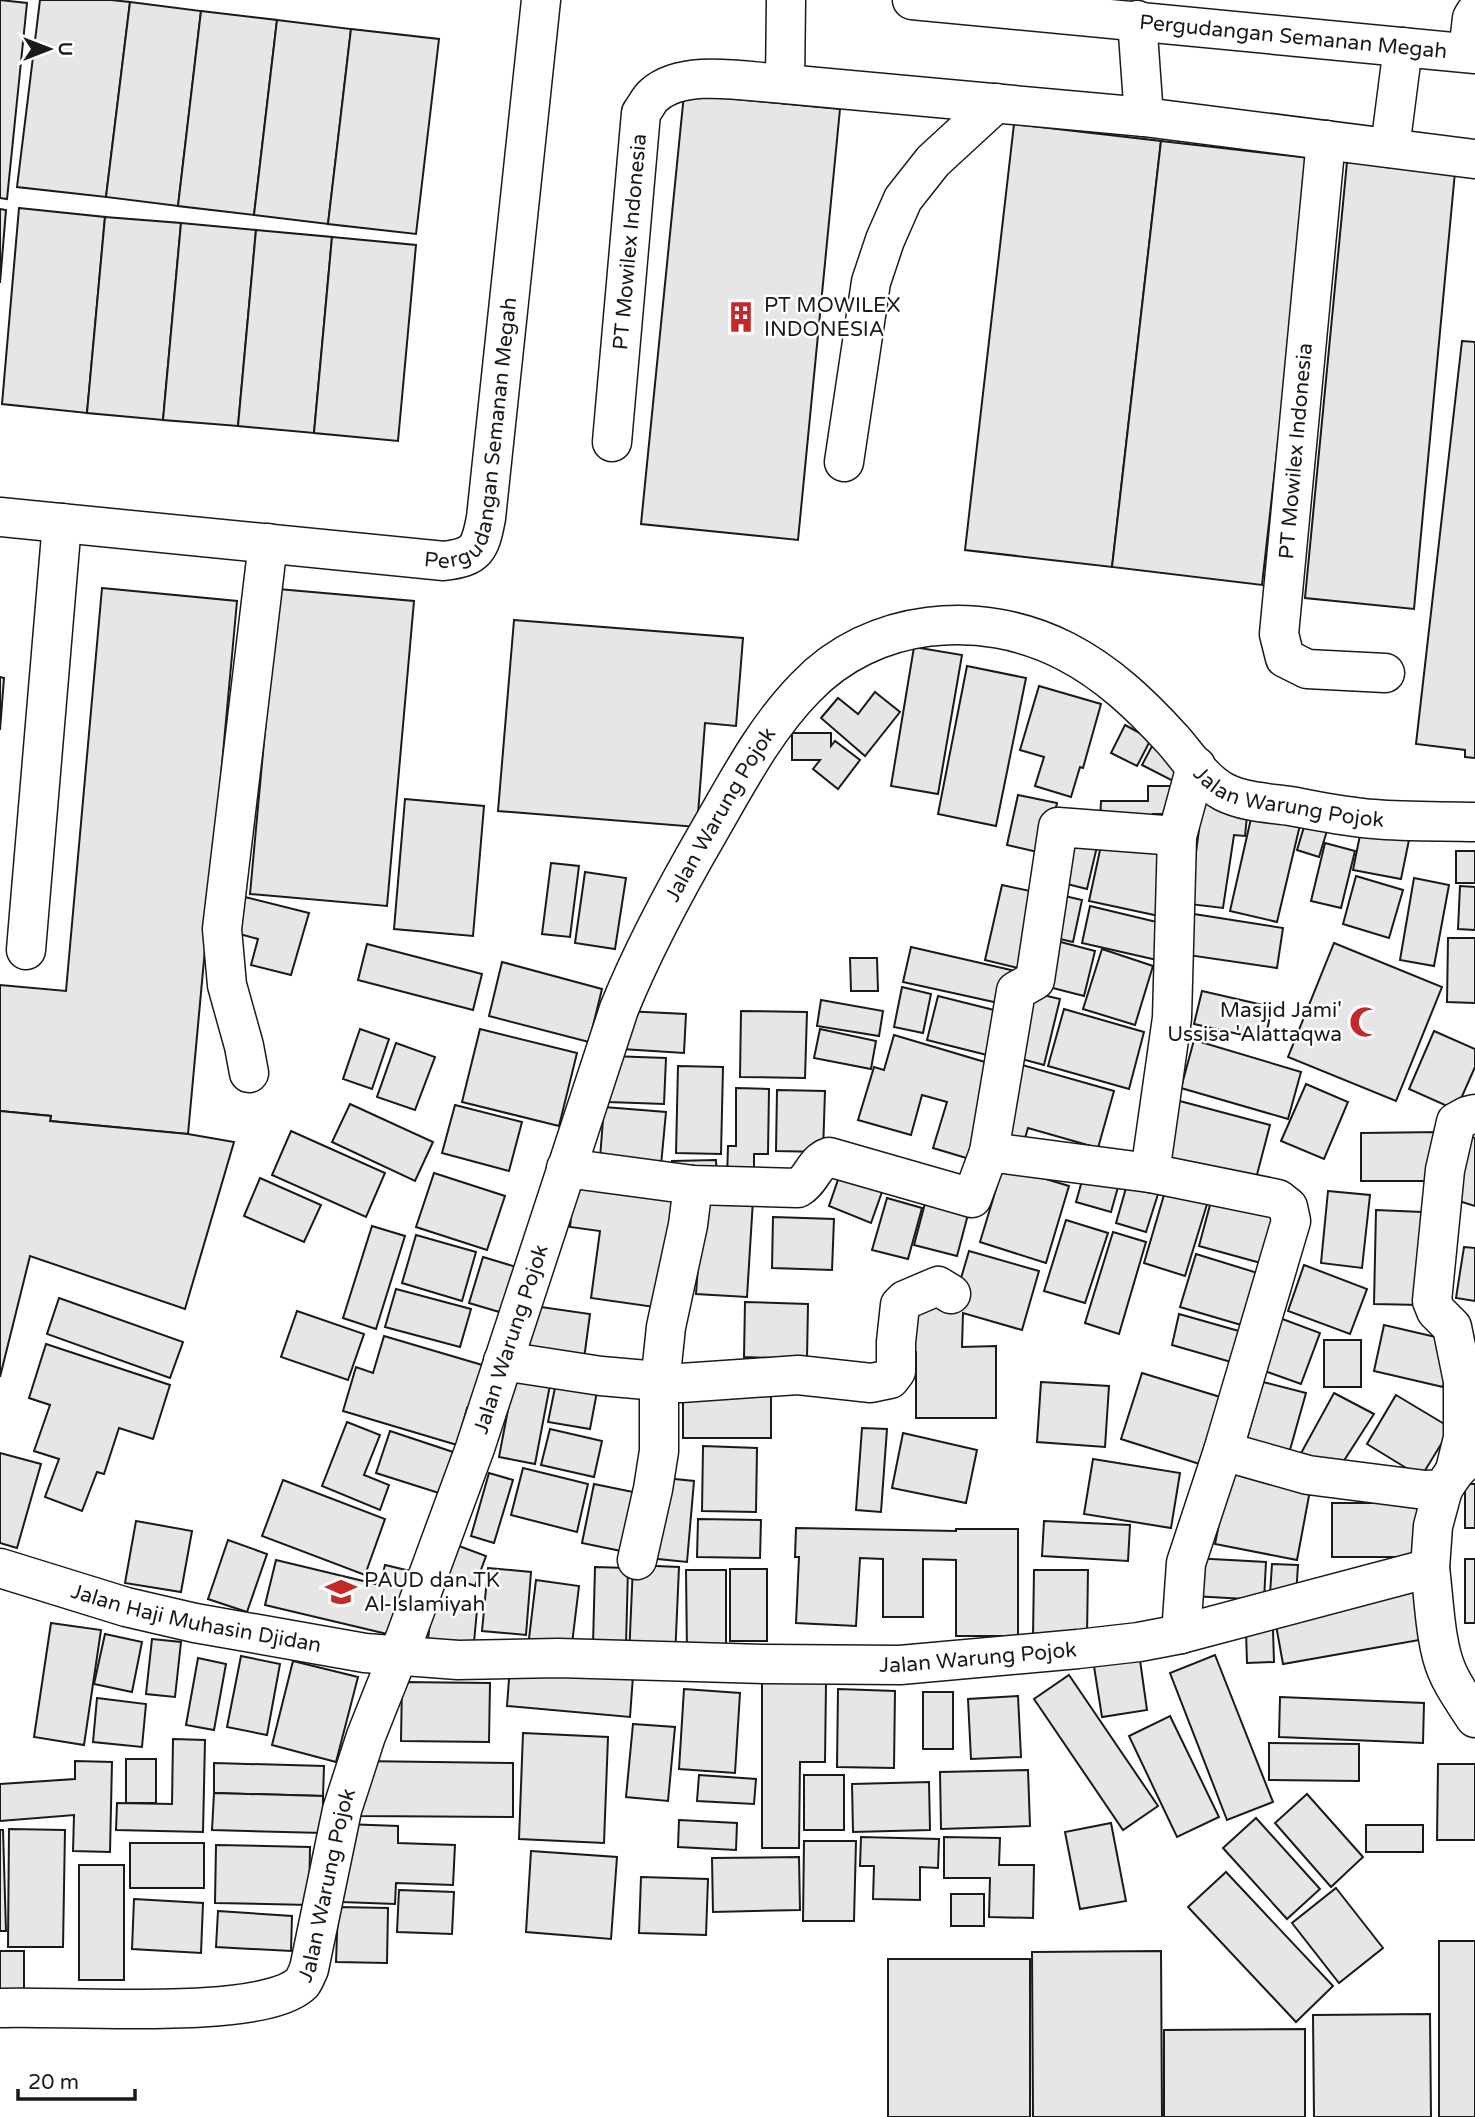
<svg xmlns="http://www.w3.org/2000/svg" width="1475" height="2117" font-family="'Varela Round',sans-serif">
	<rect width="100%" height="100%" fill="#fff"/>
	<g fill="#e6e6e6" stroke="#1a1a1a" stroke-width="2">
		<polygon points="0,0 27,3 7,199 0,198"/>
		<polygon points="40,0 111,0 130,2 106,197 17,187"/>
		<polygon points="130,2 201,11 178,206 106,197"/>
		<polygon points="201,11 277,20 254,215 178,206"/>
		<polygon points="277,20 351,29 328,224 254,215"/>
		<polygon points="351,29 439,39 416,234 328,224"/>
		<polygon points="684,94 840,109 798,540 641,524"/>
		<polygon points="1014,124 1161,141 1112,567 965,550"/>
		<polygon points="1161,141 1310,158 1262,585 1112,567"/>
		<polygon points="1347,162 1455,172 1414,609 1305,598"/>
		<polygon points="19,208 105,217 87,413 2,404"/>
		<polygon points="0,209 6,210 0,283"/>
		<polygon points="105,217 181,223 163,420 87,413"/>
		<polygon points="181,223 256,230 238,426 163,420"/>
		<polygon points="256,230 332,237 314,433 238,426"/>
		<polygon points="332,237 416,245 398,441 314,433"/>
		<polygon points="1462,341 1475,342 1475,758 1465,757 1465,750 1416,744"/>
		<polygon points="102,588 237,601 188,1134 50,1121 51,1116 0,1111 0,985 66,991"/>
		<polygon points="278,589 414,601 387,906 250,894"/>
		<polygon points="514,620 743,638 736,726 705,723 697,827 498,811"/>
		<polygon points="914,647 962,655 938,794 891,786"/>
		<polygon points="967,666 1026,678 996,826 938,814"/>
		<polygon points="0,677 4,678 0,730"/>
		<polygon points="1039,686 1101,704 1083,768 1080,767 1071,797 1035,786 1044,757 1020,750"/>
		<polygon points="875,692 900,712 865,756 821,718 838,698 858,714"/>
		<polygon points="1125,725 1151,739 1137,766 1111,753"/>
		<polygon points="792,733 831,733 831,746 835,741 860,760 838,789 813,769 820,760 792,760"/>
		<polygon points="1152,746 1183,761 1173,781 1142,765"/>
		<polygon points="1148,786 1172,786 1172,814 1153,814 1153,822 1100,822 1101,801 1148,801"/>
		<polygon points="1018,795 1057,803 1046,854 1007,845"/>
		<polygon points="405,799 484,806 473,936 394,929"/>
		<polygon points="1197,800 1248,806 1245,836 1234,835 1223,908 1189,904 1199,830 1194,830"/>
		<polygon points="1252,814 1300,825 1277,922 1230,911"/>
		<polygon points="1307,817 1329,824 1319,857 1297,850"/>
		<polygon points="1362,825 1410,835 1401,879 1353,870"/>
		<polygon points="1067,830 1099,838 1087,889 1055,881"/>
		<polygon points="1102,841 1171,856 1159,916 1089,901"/>
		<polygon points="1325,843 1355,851 1341,908 1311,901"/>
		<rect x="1456" y="851" width="19" height="32"/>
		<polygon points="551,863 579,866 570,937 542,934"/>
		<polygon points="585,872 626,878 615,949 575,943"/>
		<polygon points="1356,876 1403,890 1389,938 1343,924"/>
		<polygon points="1414,878 1449,885 1434,966 1400,960"/>
		<polygon points="1002,885 1044,894 1026,970 985,960"/>
		<polygon points="1460,886 1475,887 1475,930 1458,929"/>
		<polygon points="1056,894 1082,900 1073,942 1047,936"/>
		<polygon points="245,897 309,913 291,975 251,965 258,939 236,933"/>
		<polygon points="1090,906 1165,924 1157,960 1082,943"/>
		<polygon points="1194,914 1283,928 1277,968 1188,955"/>
		<polygon points="1448,938 1475,938 1475,1003 1447,1002"/>
		<polygon points="1053,940 1095,951 1084,996 1041,985"/>
		<polygon points="1334,943 1442,987 1396,1101 1288,1057"/>
		<polygon points="367,944 482,974 473,1010 358,980"/>
		<polygon points="911,947 1011,970 1003,1004 903,982"/>
		<polygon points="1102,949 1153,966 1135,1025 1083,1009"/>
		<polygon points="850,958 877,958 878,991 851,991"/>
		<polygon points="502,962 602,989 589,1042 489,1016"/>
		<polygon points="902,987 931,994 923,1033 894,1027"/>
		<polygon points="1202,991 1272,1007 1265,1040 1194,1024"/>
		<polygon points="1030,992 1060,999 1044,1065 1014,1057"/>
		<polygon points="938,996 1006,1013 995,1057 927,1040"/>
		<polygon points="821,1000 883,1011 879,1036 817,1026"/>
		<polygon points="1064,1009 1144,1032 1129,1089 1048,1066"/>
		<polygon points="624,1011 686,1014 684,1053 622,1049"/>
		<polygon points="741,1011 807,1012 805,1078 740,1077"/>
		<polygon points="360,1029 389,1039 372,1089 343,1079"/>
		<polygon points="480,1029 577,1053 559,1126 462,1102"/>
		<polygon points="820,1029 876,1041 871,1069 814,1058"/>
		<polygon points="1434,1031 1475,1049 1475,1067 1456,1110 1409,1089"/>
		<polygon points="894,1035 995,1065 973,1160 933,1148 947,1102 922,1095 911,1135 858,1120 874,1067 884,1070"/>
		<polygon points="1194,1040 1301,1072 1288,1119 1181,1088"/>
		<polygon points="396,1043 435,1057 415,1110 377,1097"/>
		<polygon points="610,1056 666,1058 664,1104 608,1102"/>
		<polygon points="1015,1063 1114,1091 1098,1148 1028,1128 1022,1148 998,1141"/>
		<polygon points="678,1066 723,1067 721,1154 676,1153"/>
		<polygon points="1306,1084 1348,1102 1324,1159 1281,1141"/>
		<polygon points="736,1088 769,1089 768,1154 754,1154 754,1179 727,1179 728,1146 736,1146"/>
		<polygon points="777,1090 825,1091 823,1152 776,1151"/>
		<polygon points="1176,1100 1270,1125 1254,1186 1160,1162"/>
		<polygon points="350,1104 433,1142 415,1181 332,1142"/>
		<polygon points="455,1105 522,1122 509,1171 442,1153"/>
		<polygon points="604,1107 666,1112 660,1176 599,1171"/>
		<polygon points="0,1111 51,1116 50,1121 188,1134 234,1142 185,1309 30,1256 0,1377"/>
		<polygon points="291,1131 385,1173 366,1217 272,1175"/>
		<polygon points="1440,1132 1440,1181 1361,1181 1361,1133"/>
		<polygon points="1465,1135 1475,1138 1475,1206 1446,1197"/>
		<polygon points="716,1160 717,1178 672,1179 672,1161"/>
		<polygon points="1003,1166 1069,1186 1046,1263 980,1242"/>
		<polygon points="1085,1170 1120,1180 1111,1212 1076,1202"/>
		<polygon points="434,1173 505,1196 487,1250 416,1227"/>
		<polygon points="840,1174 883,1189 871,1223 829,1206"/>
		<polygon points="260,1178 321,1205 304,1242 244,1216"/>
		<polygon points="1128,1181 1159,1191 1146,1232 1116,1223"/>
		<polygon points="575,1183 690,1199 668,1309 591,1298 600,1231 570,1227"/>
		<polygon points="1166,1188 1208,1201 1185,1276 1144,1263"/>
		<polygon points="1214,1190 1283,1209 1268,1265 1199,1246"/>
		<polygon points="1328,1191 1370,1195 1362,1268 1321,1263"/>
		<polygon points="928,1192 971,1203 957,1256 914,1245"/>
		<polygon points="703,1197 753,1200 747,1297 696,1294"/>
		<polygon points="887,1198 922,1208 908,1259 872,1250"/>
		<polygon points="1376,1210 1422,1212 1420,1305 1374,1304"/>
		<polygon points="773,1217 834,1219 832,1270 772,1268"/>
		<polygon points="1066,1220 1108,1233 1085,1303 1044,1291"/>
		<polygon points="372,1226 405,1236 376,1329 343,1318"/>
		<polygon points="1113,1232 1146,1242 1119,1334 1085,1323"/>
		<polygon points="416,1235 476,1252 462,1301 402,1283"/>
		<polygon points="1464,1247 1475,1248 1475,1301 1456,1298"/>
		<polygon points="969,1251 1039,1271 1022,1330 963,1313 962,1347 996,1346 996,1418 916,1418 916,1352 909,1352 910,1301 954,1302"/>
		<polygon points="1196,1254 1264,1275 1248,1327 1180,1307"/>
		<polygon points="483,1257 526,1270 513,1316 469,1303"/>
		<polygon points="1304,1265 1367,1289 1350,1334 1288,1311"/>
		<polygon points="396,1289 471,1309 460,1347 385,1327"/>
		<polygon points="59,1298 183,1342 170,1378 47,1334"/>
		<polygon points="745,1302 808,1304 807,1359 744,1357"/>
		<polygon points="534,1306 590,1314 584,1359 528,1350"/>
		<polygon points="297,1311 364,1334 348,1380 281,1357"/>
		<polygon points="1179,1314 1246,1333 1238,1364 1172,1345"/>
		<polygon points="1277,1317 1320,1333 1301,1384 1259,1369"/>
		<polygon points="1384,1325 1453,1341 1443,1387 1374,1371"/>
		<polygon points="384,1336 489,1367 476,1411 467,1408 457,1445 343,1411 356,1367 373,1373"/>
		<rect x="1324" y="1340" width="37" height="47"/>
		<polygon points="46,1344 170,1385 153,1439 119,1428 104,1474 97,1472 82,1511 45,1497 59,1459 34,1451 50,1405 29,1398"/>
		<polygon points="558,1373 599,1381 590,1429 548,1422"/>
		<polygon points="1142,1373 1230,1400 1209,1467 1121,1439"/>
		<polygon points="514,1378 550,1385 535,1464 499,1457"/>
		<polygon points="1041,1382 1109,1386 1105,1447 1037,1442"/>
		<polygon points="1263,1382 1306,1393 1286,1464 1243,1453"/>
		<rect x="683" y="1392" width="88" height="46"/>
		<polygon points="1334,1393 1374,1414 1334,1476 1294,1466"/>
		<polygon points="1396,1395 1451,1428 1421,1477 1367,1444"/>
		<polygon points="347,1422 380,1435 364,1475 389,1485 380,1510 322,1486"/>
		<polygon points="862,1428 887,1429 881,1512 856,1510"/>
		<polygon points="550,1429 602,1441 594,1477 541,1465"/>
		<polygon points="390,1431 456,1453 442,1494 376,1473"/>
		<polygon points="903,1433 977,1450 966,1503 892,1488"/>
		<polygon points="703,1446 757,1448 756,1512 702,1511"/>
		<polygon points="0,1453 41,1464 17,1548 0,1543"/>
		<polygon points="1093,1459 1180,1473 1171,1528 1084,1514"/>
		<polygon points="523,1468 588,1484 577,1532 511,1515"/>
		<polygon points="1230,1469 1311,1485 1297,1560 1215,1544"/>
		<polygon points="489,1473 513,1480 494,1543 471,1536"/>
		<polygon points="655,1477 694,1481 687,1562 648,1558"/>
		<polygon points="283,1480 385,1519 365,1575 262,1536"/>
		<polygon points="594,1484 638,1493 626,1552 582,1543"/>
		<rect x="1465" y="1484" width="10" height="44"/>
		<rect x="1332" y="1503" width="93" height="54"/>
		<polygon points="698,1519 761,1520 760,1558 697,1557"/>
		<polygon points="136,1521 192,1531 181,1592 125,1583"/>
		<polygon points="1044,1521 1130,1525 1128,1561 1042,1556"/>
		<polygon points="796,1528 956,1531 956,1529 1018,1529 1018,1636 956,1636 956,1560 923,1559 923,1617 883,1617 883,1559 860,1558 856,1626 796,1623 799,1557 795,1557"/>
		<polygon points="228,1540 267,1554 247,1612 208,1599"/>
		<polygon points="459,1546 486,1556 475,1586 448,1576"/>
		<polygon points="1193,1558 1266,1562 1264,1600 1192,1596"/>
		<rect x="1465" y="1559" width="10" height="64"/>
		<polygon points="276,1560 380,1585 385,1565 419,1573 404,1638 265,1605"/>
		<polygon points="1272,1564 1298,1565 1296,1596 1270,1594"/>
		<polygon points="633,1565 679,1567 675,1658 629,1657"/>
		<polygon points="595,1567 628,1568 626,1645 593,1645"/>
		<polygon points="488,1568 531,1572 526,1635 482,1631"/>
		<rect x="730" y="1569" width="37" height="72"/>
		<polygon points="686,1570 726,1570 726,1653 687,1653"/>
		<polygon points="1034,1570 1088,1570 1087,1636 1033,1636"/>
		<polygon points="536,1580 579,1586 571,1652 528,1647"/>
		<polygon points="1416,1590 1425,1639 1283,1664 1274,1614"/>
		<polygon points="432,1605 477,1610 473,1653 427,1648"/>
		<polygon points="51,1623 101,1630 84,1745 34,1737"/>
		<polygon points="1273,1630 1274,1662 1247,1663 1246,1631"/>
		<polygon points="105,1634 142,1642 132,1692 94,1684"/>
		<polygon points="152,1639 181,1642 175,1697 146,1694"/>
		<polygon points="1139,1653 1147,1710 1102,1717 1093,1660"/>
		<polygon points="1215,1655 1273,1802 1227,1820 1170,1673"/>
		<polygon points="241,1656 280,1664 267,1735 227,1727"/>
		<polygon points="198,1658 226,1664 214,1730 186,1725"/>
		<polygon points="293,1661 358,1677 336,1762 272,1745"/>
		<polygon points="510,1666 633,1676 630,1717 507,1706"/>
		<polygon points="1069,1675 1158,1806 1123,1830 1034,1699"/>
		<polygon points="762,1681 826,1682 825,1762 800,1762 799,1848 762,1848"/>
		<polygon points="402,1682 490,1683 489,1742 401,1741"/>
		<polygon points="684,1689 740,1693 735,1773 679,1769"/>
		<polygon points="838,1689 895,1691 894,1768 837,1767"/>
		<rect x="923" y="1692" width="30" height="57"/>
		<polygon points="1018,1696 1021,1757 971,1759 968,1699"/>
		<polygon points="1280,1697 1424,1703 1423,1743 1279,1737"/>
		<polygon points="97,1698 146,1704 142,1747 93,1742"/>
		<polygon points="1170,1716 1219,1817 1177,1837 1129,1736"/>
		<polygon points="633,1724 675,1727 668,1801 626,1797"/>
		<polygon points="523,1733 608,1737 604,1843 519,1839"/>
		<polygon points="173,1739 205,1740 203,1832 116,1830 117,1803 172,1804"/>
		<polygon points="1269,1743 1359,1744 1359,1781 1269,1780"/>
		<rect x="126" y="1759" width="30" height="44"/>
		<polygon points="75,1761 112,1762 110,1852 73,1851 74,1815 0,1821 0,1784 75,1779"/>
		<polygon points="359,1761 513,1763 513,1817 358,1816"/>
		<polygon points="214,1763 324,1766 323,1796 214,1793"/>
		<polygon points="1438,1764 1475,1764 1475,1840 1437,1840"/>
		<polygon points="1028,1770 1030,1826 941,1829 940,1772"/>
		<polygon points="699,1775 756,1779 754,1804 697,1801"/>
		<rect x="804" y="1775" width="40" height="55"/>
		<polygon points="929,1782 930,1830 853,1832 852,1784"/>
		<polygon points="214,1793 323,1796 323,1833 212,1830"/>
		<polygon points="1307,1794 1363,1857 1331,1887 1275,1823"/>
		<polygon points="1256,1818 1320,1889 1287,1919 1223,1848"/>
		<polygon points="679,1820 737,1823 736,1850 678,1847"/>
		<polygon points="1111,1823 1126,1901 1080,1909 1065,1832"/>
		<polygon points="344,1824 398,1826 398,1843 455,1845 453,1885 396,1883 395,1904 342,1902"/>
		<rect x="1366" y="1825" width="57" height="27"/>
		<polygon points="9,1829 65,1830 63,1947 8,1947"/>
		<polygon points="0,1830 3,1830 6,1931 0,1931"/>
		<polygon points="861,1837 939,1839 938,1868 920,1867 920,1900 873,1899 874,1866 860,1866"/>
		<polygon points="944,1837 1000,1838 999,1865 1034,1865 1033,1918 989,1917 990,1878 944,1878"/>
		<polygon points="804,1841 856,1841 854,1921 803,1921"/>
		<rect x="130" y="1843" width="74" height="45"/>
		<polygon points="216,1845 310,1847 309,1905 215,1903"/>
		<polygon points="531,1851 617,1857 611,1939 526,1932"/>
		<polygon points="799,1857 800,1910 713,1912 712,1858"/>
		<rect x="79" y="1865" width="45" height="115"/>
		<polygon points="1226,1872 1333,1986 1296,2022 1188,1907"/>
		<polygon points="641,1877 708,1879 706,1935 639,1933"/>
		<polygon points="1336,1888 1383,1948 1339,1983 1292,1923"/>
		<polygon points="399,1890 454,1892 452,1934 397,1932"/>
		<rect x="951" y="1894" width="33" height="32"/>
		<polygon points="134,1899 203,1903 201,1953 132,1949"/>
		<polygon points="338,1907 388,1908 387,1963 336,1962"/>
		<polygon points="218,1911 292,1916 291,1951 216,1947"/>
		<rect x="1439" y="1941" width="36" height="176"/>
		<rect x="0" y="1951" width="24" height="53"/>
		<polygon points="1161,1951 1162,2117 1033,2117 1032,1952"/>
		<rect x="888" y="1959" width="142" height="158"/>
		<polygon points="1430,2014 1431,2117 1314,2117 1313,2015"/>
		<polygon points="1305,2029 1305,2117 1164,2117 1164,2030"/>
	</g>
	<g fill="none" stroke-linecap="round" stroke-linejoin="round">
		<defs>
			<g id="minor">
				<polyline points="786,0 785,84 1144,117 1474,159"/>
				<path id="s1" d="M912,0L1475,54"/>
				<polyline points="1137,20 1144,117"/>
				<polyline points="1468,53 1472,18 1475,13"/>
				<polyline points="1326,140 1279,634 1285,658 1307,669 1385,673"/>
				<polyline points="1390,148 1403,47"/>
				<path id="s2" d="M612,442L641,113C645,108 649,99 654,95C684,68 747,82 785,84"/>
				<polyline points="844,462 871,282 885,240 903,199 933,161 996,103"/>
				<path id="s3" d="M0,517L444,561C477,557 480,549 486,518L541,0"/>
				<polyline points="26,950 62,523"/>
				<polyline points="249,1073 244,1046 227,985 222,929 268,543"/>
				<polyline points="989,1152 1016,991 1035,980 1058,827 1177,836"/>
				<path d="M566,1168L693,1185L798,1188C812,1180 814,1162 829,1157L972,1198L989,1152L1150,1173L1278,1199L1288,1207L1291,1221L1223,1451L1186,1563L1181,1634"/>
				<polyline points="1150,1173 1172,1018 1177,836 1196,766"/>
				<polyline points="503,1361 601,1376 681,1383 798,1375 871,1383 890,1379 896,1371 896,1342 900,1305 905,1300 938,1286 951,1294"/>
				<path d="M1223,1451L1308,1475L1425,1490L1443,1489C1452,1475 1458,1464 1474,1457"/>
				<polyline points="1455,1470 1463,1438 1463,1381 1452,1327 1436,1311 1432,1301 1445,1170 1456,1122 1467,1116 1475,1114"/>
				<polyline points="637,1560 653,1489 659,1451 659,1393 666,1327 688,1225 693,1185"/>
				<path id="s4" d="M0,1568L126,1607L195,1623L365,1653L458,1660L558,1658L765,1664L900,1665L1078,1649L1139,1642L1181,1634L1430,1568C1434,1598 1435,1644 1447,1671C1454,1688 1465,1702 1475,1718"/>
				<polyline points="1430,1568 1433,1526 1443,1489"/>
				<path id="s5" d="M0,2008C60,2005 263,2022 302,1983C305,1979 307,1973 309,1969L342,1810L366,1736L405,1638L475,1448L619,1009C644,947 675,890 708,833C737,783 764,730 805,688C872,617 981,608 1065,651C1108,673 1141,705 1173,740C1188,757 1203,781 1224,792C1244,802 1268,803 1290,806C1318,811 1346,817 1374,819C1407,822 1441,821 1475,822"/>
			</g>
		</defs>
		<use href="#minor" stroke="#1a1a1a" stroke-width="41"/>
		<use href="#minor" stroke="#fff" stroke-width="38"/>
	</g>
	<defs>
		<symbol id="building-bare" viewBox="-9 -9 18 18"><path d="M-4-6H4V6H1V3H-1V6H-4ZM-2.5-4.3h1.7v1.8h-1.7ZM.8-4.3h1.7v1.8H.8ZM-2.5-1h1.7V.8h-1.7ZM.8-1h1.7V.8H.8Z" fill="#c62828" stroke="#fff" stroke-width="2.5" paint-order="stroke"/></symbol>
		<symbol id="mosque-bare" viewBox="-9 -9 18 18"><path d="M3.5-4.9A6 6 0 1 0 3.5 4.9A5 5 0 1 1 3.5-4.9Z" fill="#c62828" stroke="#fff" stroke-width="2.5" paint-order="stroke"/></symbol>
		<symbol id="school-bare" viewBox="-9 -9 18 18"><path d="M0-5L7-2L0 1L-7-2ZM-4 1L0 2.5L4 1V4Q0 6-4 4Z" fill="#c62828" stroke="#fff" stroke-width="2.5" paint-order="stroke"/></symbol>
	</defs>
	<g fill-rule="evenodd">
		<use href="#building-bare" x="719" y="295" width="44" height="44"/>
		<use href="#mosque-bare" x="1343" y="1000" width="44" height="44"/>
		<use href="#school-bare" x="319" y="1570" width="44" height="44"/>
	</g>
	<g text-anchor="middle" dominant-baseline="central" stroke-width="5" stroke-linejoin="round" paint-order="stroke">
		<g font-size="21" fill="#1a1a1a" stroke="#fff">
			<text stroke="none"><textPath href="#s1" startOffset="383">Pergudangan Semanan Megah</textPath></text>
			<text stroke="none"><textPath href="#s2" startOffset="201">PT Mowilex Indonesia</textPath></text>
			<text stroke="none"><textPath href="#s3" startOffset="581">Pergudangan Semanan Megah</textPath></text>
			<text transform="translate(1296 451) rotate(-85)">PT Mowilex Indonesia</text>
			<text stroke="none"><textPath href="#s5" startOffset="2264">Jalan Warung Pojok</textPath></text>
			<text stroke="none"><textPath href="#s5" startOffset="1552">Jalan Warung Pojok</textPath></text>
			<text stroke="none"><textPath href="#s5" startOffset="985">Jalan Warung Pojok</textPath></text>
			<text stroke="none"><textPath href="#s4" startOffset="203">Jalan Haji Muhasin Djidan</textPath></text>
			<text stroke="none"><textPath href="#s4" startOffset="989">Jalan Warung Pojok</textPath></text>
			<text stroke="none"><textPath href="#s5" startOffset="408">Jalan Warung Pojok</textPath></text>
		</g>
		<g font-size="21" fill="#1a1a1a" stroke="#fff" text-anchor="start">
			<text x="764" y="305">PT MOWILEX<tspan x="764" dy="24">INDONESIA</tspan></text>
			<text x="1342" y="1010" text-anchor="end">Masjid Jami'<tspan x="1342" dy="24">Ussisa 'Alattaqwa</tspan></text>
			<text x="364" y="1580">PAUD dan TK<tspan x="364" dy="24">Al-Islamiyah</tspan></text>
		</g>
	</g>
	<g transform="translate(49 49) rotate(90)" stroke="#ffffff" stroke-width="5" paint-order="stroke">
	<path d="M0-5L12 26L0 18L-12 26Z" fill="#1a1a1a"/>
	<text y="-10" font-size="19" font-weight="bold" text-anchor="middle" fill="#1a1a1a">U</text>
	</g>
	<path d="M18 2089v10h117v-10" fill="none" stroke="#1a1a1a" stroke-width="3.5"/>
	<text x="28" y="2089" font-size="21" fill="#1a1a1a" stroke="#ffffff" stroke-width="5" paint-order="stroke">20 m</text>
</svg>
